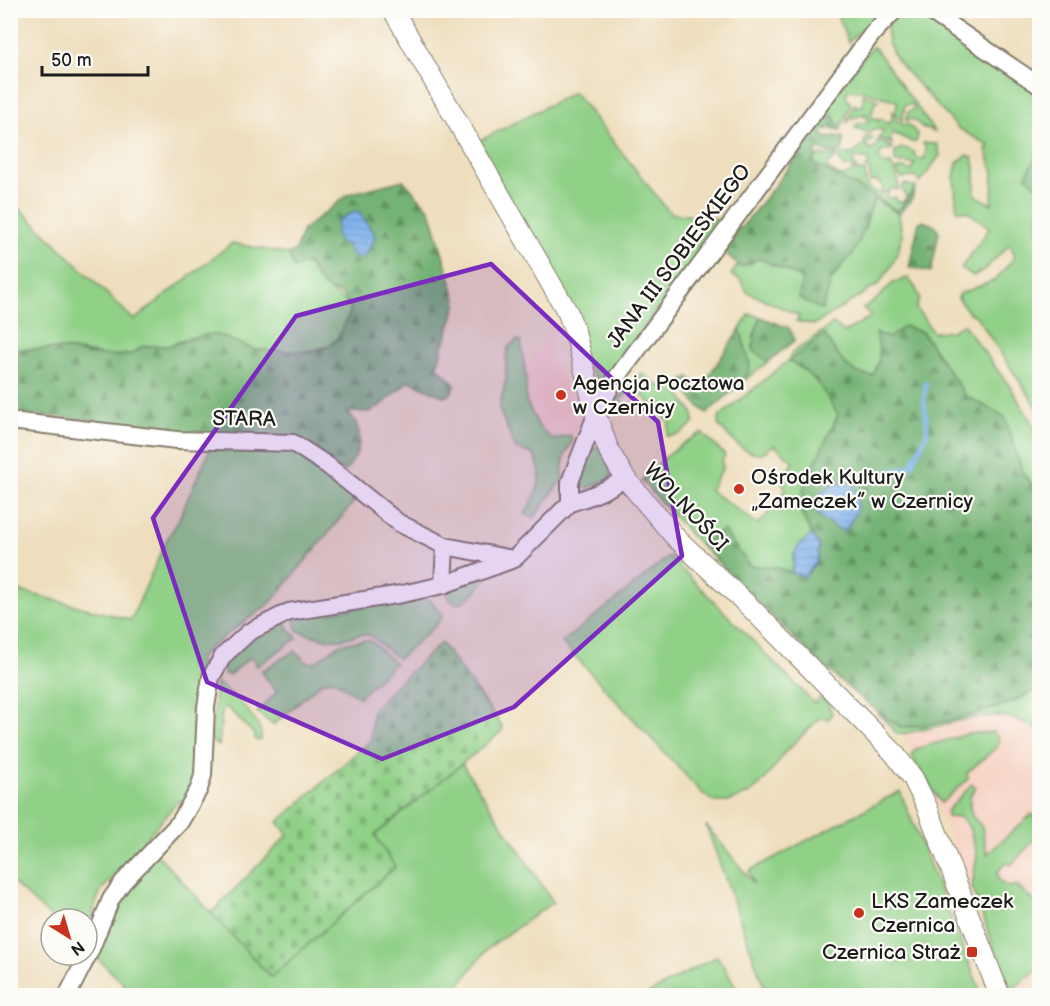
<svg xmlns="http://www.w3.org/2000/svg" width="1050" height="1006" font-family="'Balsamiq Sans',sans-serif">
	<defs>
		<pattern id="forest-firs" width="22" height="20" patternUnits="userSpaceOnUse" patternTransform="scale(1.5)"><rect width="22" height="20" fill="#74b274"/><path d="M5 1l3.5 6h-7zM16 11l3.5 6h-7z" fill="#5e905e"/></pattern>
		<pattern id="cemetery-stones" width="16" height="16" patternUnits="userSpaceOnUse" patternTransform="scale(1.5)"><rect width="16" height="16" fill="#90d087"/><path d="M2 7V4a2 2 0 0 1 4 0v3zM10 15v-3a2 2 0 0 1 4 0v3z" fill="#7cb274"/></pattern>
		<pattern id="water-rules" width="6" height="5" patternUnits="userSpaceOnUse" patternTransform="scale(1.5)"><rect width="6" height="5" fill="#80b2ec"/><path d="M0 2.5h6" fill="none" stroke="#6e98ca"/></pattern>
	</defs>
	<rect width="100%" height="100%" fill="#fdfcf7"/>
	<filter id="ink" filterUnits="userSpaceOnUse"><feTurbulence type="fractalNoise" baseFrequency=".0167" numOctaves="2"/><feDisplacementMap in="SourceGraphic" scale="12" xChannelSelector="R" yChannelSelector="G"/><feConvolveMatrix kernelMatrix="1 2 1 2 8 2 1 2 1" color-interpolation-filters="sRGB"/></filter>
	<filter id="wash" filterUnits="userSpaceOnUse"><feTurbulence type="fractalNoise" baseFrequency=".008" numOctaves="4" result="noise"/><feDisplacementMap in="SourceGraphic" scale="24" xChannelSelector="R" yChannelSelector="G"/><feGaussianBlur stdDeviation="1.35" result="paint"/><feColorMatrix in="noise" values="0 0 0 0 0 0 0 0 0 0 0 0 0 0 0 0 0 1.4 0 .05"/><feComposite in="paint" operator="in"/></filter>
	<g filter="url(#wash)">
		<rect width="100%" height="100%" fill="#eedebd"/>
		<g fill="#f6d2c3">
			<polygon points="560,320 561,323 550,341 553,363 573,398 583,412 573,440 570,435 553,440 539,427 526,401 525,368"/>
			<polygon points="1039,685 1039,972 1024,995 1018,995 998,957 954,846 900,727"/>
		</g>
		<g fill="#90d087" stroke="#567652" stroke-width="1.5">
			<polygon points="836,11 882,11 848,42"/>
			<polygon points="903,11 917,11 1039,94 1039,151 1026,176 1039,188 1039,410 976,316 969,313 958,298 959,294 995,280 1015,257 1010,244 985,269 973,276 961,268 990,228 967,211 957,211 954,177 957,163 968,155 973,158 975,168 975,195 992,204 993,172 986,149 989,146 958,128 904,69 896,59 888,42 886,24"/>
			<polygon points="872,47 875,48 935,132 931,131 931,129 923,128 913,119 906,120 908,112 914,109 912,104 905,105 902,121 896,113 897,101 863,91 849,90 845,94 851,105 841,127 822,112"/>
			<polygon points="574,92 670,213 726,220 604,382 594,377 479,141"/>
			<polygon points="863,95 881,101 875,102 871,115 873,119 876,118 878,121 881,118 888,124 892,121 892,110 899,123 904,125 907,123 918,135 916,142 912,142 894,133 890,138 892,144 879,138 884,130 874,129 870,133 855,128 859,123 868,123 866,114 852,118 846,123 855,104 857,107 863,105"/>
			<path d="M866,136L873,138L866,145L870,150L875,148L878,140L893,148L881,152L879,157L880,161L886,165L890,163L897,175L899,189H890L888,192L889,195L886,192H882L883,187L877,181L870,182V170L866,169L869,163L866,159L854,158L853,161L857,168L844,167L839,159L842,153C854,157 864,148 866,136Z"/>
			<path d="M923,143L937,144L940,155L920,183L916,177L901,178L897,169L903,168L912,171L915,164L895,162V152C902,146 908,148 915,153V156L919,159H924L926,150Z"/>
			<path d="M824,155L836,156V158L828,164L827,167C834,174 841,179 851,173L852,170L865,172L867,187C874,192 882,191 888,199L895,197L898,202H902L907,198L902,189L904,184L916,187L898,212L874,196L811,163L817,156Z"/>
			<polygon points="874,198 899,214 902,235 898,251 892,265 879,284 814,325 796,321 800,316 747,292 741,280 731,275 737,266 750,264 758,258 802,278 822,310 831,281 843,264 852,255 865,228"/>
			<polygon points="10,199 134,320 232,243 288,254 294,268 307,263 322,285 351,306 349,315 338,338 329,346 298,353 256,350 218,335 189,338 168,346 144,346 131,354 109,356 66,349 11,349"/>
			<path d="M908,278L915,287L920,298L916,308L933,332L952,331L963,324L1011,388L1039,435V491L1023,474L1005,417L966,396L922,332L881,351L879,366L873,376C858,375 850,370 840,359L809,372L825,393L838,415L814,467L802,514L812,535L794,554L792,573L775,567L750,566L723,530L700,545L642,481C657,463 680,443 702,433L725,455L722,461L723,467L710,490L758,524L782,500L783,492L786,490L781,479L794,462L774,445C770,448 766,451 762,453C745,457 728,435 718,425L720,416L788,361L792,353L833,324L845,332L872,316L863,308L877,299L893,283Z"/>
			<polygon points="750,314 760,317 754,337 753,350 768,362 746,379 750,365 740,329"/>
			<path d="M517,340L521,341L526,378V401L539,427L553,440L570,435L573,440C565,453 561,463 563,478L534,518L525,514C537,495 547,474 533,454L516,449L499,409L506,380V359L508,348Z"/>
			<polygon points="641,373 660,387 670,375 686,404 693,412 694,423 680,434 667,436 669,422 635,388 621,399 622,409 617,415 610,404"/>
			<path d="M212,445L290,448L312,461L357,498L272,601C248,622 218,636 198,661L207,671L197,774L183,804L179,800L100,892L87,929V919H53L11,881L10,581L20,591L131,620L166,541L177,523Z"/>
			<polygon points="599,446 612,472 610,478 587,489 582,486 580,478 588,452"/>
			<polygon points="669,556 814,703 820,698 826,698 832,713 828,720 821,717 783,754 778,763 761,784 750,793 728,802 714,802 702,793 562,642 611,604"/>
			<path d="M484,575L487,579C477,589 458,617 447,595L449,589Z"/>
			<polygon points="426,595 443,615 436,625 398,659 371,636 362,634 342,639 325,639 298,631 294,619"/>
			<polygon points="283,621 297,638 257,666 253,658 249,658 229,675 225,674 223,669 224,664 256,636"/>
			<polygon points="365,640 371,641 395,663 359,697 333,679 322,682 273,725 257,712 277,692 261,671 295,651 306,662 314,663 340,644"/>
			<path d="M216,682C232,693 264,721 261,740H255V735L228,708L225,707L222,710L219,746L211,741Z"/>
			<path d="M1039,689V732C999,697 944,730 898,734L876,712L900,727H914L937,723L1009,704Z"/>
			<polygon points="993,732 999,739 998,746 967,773 968,779 941,803 912,757 915,749 968,734"/>
			<polygon points="462,764 553,902 488,948 451,995 135,995 90,951 111,899 153,850 271,977 395,867 375,835"/>
			<polygon points="972,784 976,787 970,796 970,807 972,816 982,827 987,854 1032,814 1039,821 1039,835 1011,865 1005,863 997,873 1000,882 1010,887 1016,885 1039,905 1039,968 1013,989 1004,976 972,887 977,854 969,827 960,817 947,817 947,811"/>
			<polygon points="900,791 982,995 767,995 706,825 754,884 749,871"/>
			<polygon points="717,956 741,995 646,995"/>
		</g>
		<g fill="url(#forest-firs)" stroke="#486748" stroke-width="1.5">
			<path d="M822,112H831L841,130L830,128L822,131L821,135L828,138L836,136L842,137L844,140L843,148L837,155L818,149L815,153L817,156L812,163L867,192L898,211L915,188L912,199L899,214L874,199L859,242L852,255L843,264L831,281L822,310L799,298L802,278L758,258L750,264L741,267L723,251L684,304L678,299L731,230L741,228C760,205 779,181 796,157C806,142 811,126 822,112Z"/>
			<polygon points="1039,151 1040,188 1039,188 1026,176"/>
			<path d="M403,180L430,210L457,303L437,366L455,385L451,394L445,397L409,381L383,404L370,412H347C350,415 355,419 356,423C364,441 357,459 344,472L296,439L175,434L86,419L11,414V350L66,349L89,354L120,356L131,354L144,346H168L207,334L218,335L256,350L314,352L329,346L338,338L349,315L351,306L341,294L329,290L322,285L307,263L294,268L288,254L295,251L303,230L349,194Z"/>
			<polygon points="923,221 935,226 939,232 931,272 909,267 919,222"/>
			<polygon points="760,317 789,328 795,340 768,362 753,350 754,337"/>
			<path d="M904,326L922,332L966,396L1005,417L1023,474L1039,491V689C997,709 947,725 900,727C825,677 766,607 700,545L723,530L750,566L775,567L792,573C794,552 794,547 812,535L802,514L804,485L838,415C822,388 816,376 789,361L824,334C839,355 844,373 872,376C882,361 880,350 876,333L889,338Z"/>
			<path d="M740,329L750,365L746,379L707,413C694,403 688,396 683,380L689,377L700,389Z"/>
		</g>
		<polygon fill="url(#cemetery-stones)" stroke="#567652" stroke-width="1.5" points="441,643 502,726 502,731 375,835 395,867 271,977 211,913 288,835 278,822 371,740 372,711 394,687"/>
		<g fill="url(#water-rules)" stroke="#4e6784" stroke-width="1.5">
			<polygon points="355,211 359,212 376,236 367,253 361,259 350,253 349,246 339,242 336,235 337,221"/>
			<path d="M837,481L852,483C863,507 857,512 844,532C834,526 813,516 812,503L821,493Z"/>
			<path d="M812,535L819,546L817,561L805,577L792,573C795,551 793,548 812,535Z"/>
		</g>
		<g fill="none" stroke-linecap="round" stroke-linejoin="round">
			<path stroke="#80b2ec" stroke-width="4.5" d="M852,483C872,474 892,473 912,465L927,433L924,398L926,383"/>
		</g>
	</g>
	<g filter="url(#ink)">
		<g fill="none" stroke-linecap="round" stroke-linejoin="round">
			<defs>
				<g id="minor">
					<polyline points="928,10 1040,86"/>
					<polyline points="10,421 177,440 293,443 327,465 399,523 445,546 443,585"/>
					<path d="M570,503C590,497 608,490 625,478"/>
					<polyline points="445,546 513,559"/>
					<polyline points="67,996 90,951 111,899 123,882 180,822 199,789 203,775 206,707 211,677 223,656 249,632 289,612 402,594 443,585 514,559 570,503 570,482 596,415 612,384 873,33 895,10"/>
				</g>
				<polyline id="tertiary" points="393,10 568,313 575,332 596,415 609,451 625,478 676,538 751,608 893,752 913,778 927,807 1000,996"/>
			</defs>
			<use href="#minor" stroke="#857d6c" stroke-width="20"/>
			<use href="#tertiary" stroke="#857d6c" stroke-width="22"/>
			<use href="#minor" stroke="#fff" stroke-width="16"/>
			<use href="#tertiary" stroke="#fff" stroke-width="20"/>
		</g>
	</g>
	<path fill="#7b2cbf" fill-opacity="0.2" stroke="#7b2cbf" stroke-width="4.5" stroke-linejoin="round" d="M491,264L658,422L682,556L514,707L382,759L207,682L153,518L296,316Z"/>
	<g fill="#c8321e" stroke="#fdfcf7" stroke-width="2">
		<circle cx="561" cy="395" r="6"/>
		<circle cx="739" cy="489" r="6"/>
		<circle cx="859" cy="913" r="6"/>
		<rect x="966" y="946" width="12" height="12" rx="3"/>
	</g>
	<g text-anchor="middle" dominant-baseline="central" stroke-width="4.5" stroke-linejoin="round" paint-order="stroke">
		<g font-size="21" fill="#1c1c1c" stroke="#fdfcf7">
			<text transform="translate(679 256) rotate(-53)">JANA III SOBIESKIEGO</text>
			<text transform="translate(244 419) rotate(1)">STARA</text>
			<text transform="translate(686 507) rotate(47)">WOLNOŚCI</text>
		</g>
		<g font-size="21" fill="#1c1c1c" stroke="#fdfcf7" text-anchor="start">
			<text x="573" y="383">Agencja Pocztowa<tspan x="573" dy="24">w Czernicy</tspan></text>
			<text x="751" y="477">Ośrodek Kultury<tspan x="751" dy="24">„Zameczek” w Czernicy</tspan></text>
			<text x="871" y="901">LKS Zameczek<tspan x="871" dy="24">Czernica</tspan></text>
			<text x="960" y="952" text-anchor="end">Czernica Straż</text>
		</g>
	</g>
	<rect width="1050" height="1006" fill="none" stroke="#fdfcf7" stroke-width="36"/>
	<g transform="translate(69 937) rotate(143)"><circle r="28" fill="#fdfcf7" stroke="#a3a29f" stroke-width="1.5"/>
	<path d="M0-4.5L10 22L0 15L-10 22Z" fill="#c8321e"/>
	<text y="-9" font-size="16" font-weight="bold" text-anchor="middle" fill="#1c1c1c">N</text>
	</g>
	<path d="M42 66v9h106v-9" fill="none" stroke="#1c1c1c" stroke-width="3"/>
	<text x="51" y="66" font-size="18" fill="#1c1c1c" stroke="#fdfcf7" stroke-width="4.5" paint-order="stroke">50 m</text>
</svg>
